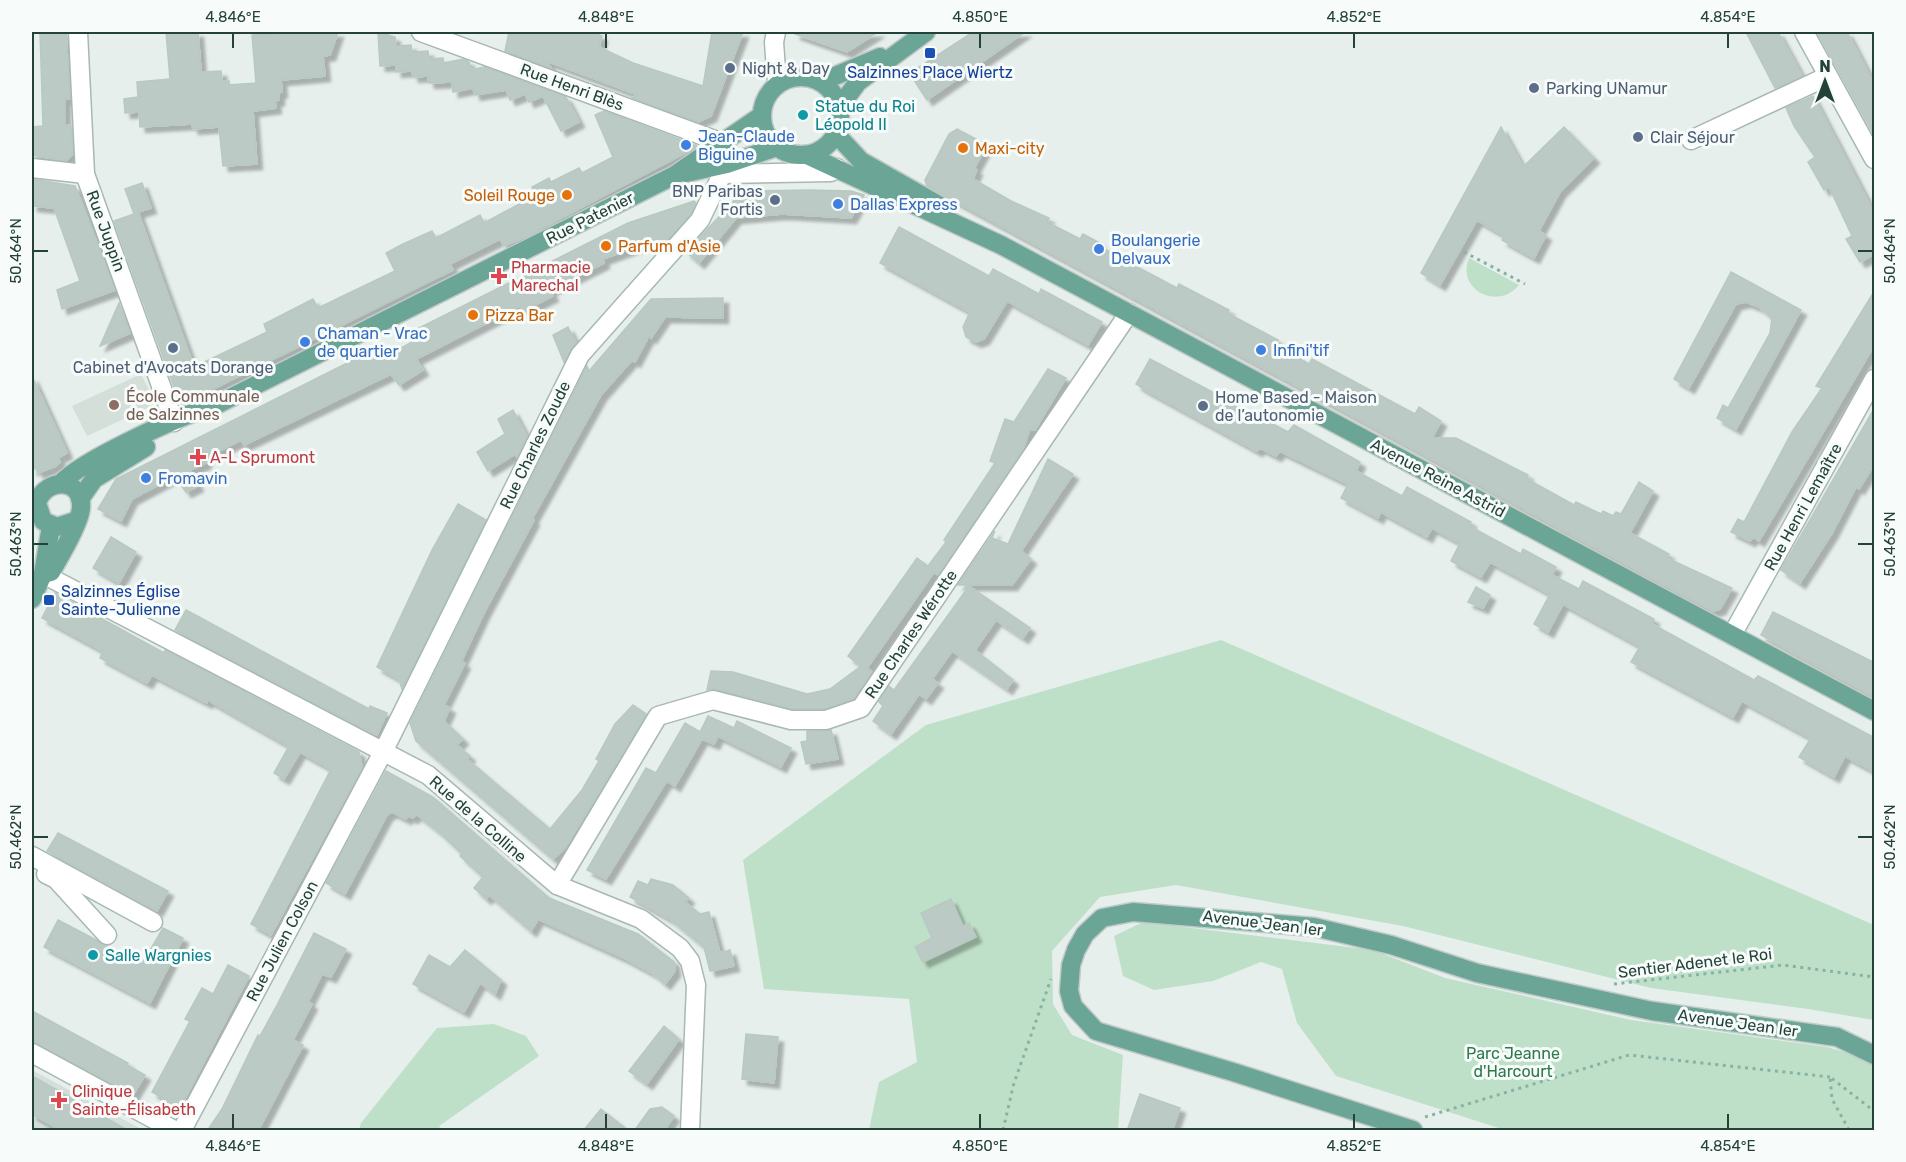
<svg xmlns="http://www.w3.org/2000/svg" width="1906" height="1162" font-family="Rubik,sans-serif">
	<defs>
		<filter id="shadow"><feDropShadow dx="5.5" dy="5.5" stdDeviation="1.5" flood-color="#0004"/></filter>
	</defs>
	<rect width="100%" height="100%" fill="#e6efeb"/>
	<g fill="#d4dfda">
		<polygon points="141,374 156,404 87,436 72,406"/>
		<polygon points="32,1070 143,1130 32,1130"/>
	</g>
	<g fill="#bfe0c8">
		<path d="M1469,258L1519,285C1498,311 1456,290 1469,258Z"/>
		<polygon points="1221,640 1874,925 1874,1020 1808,1009 1651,988 1403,926 1176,885 1100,897 1052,951 1053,1004 1072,1035 1123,1055 1118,1130 869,1130 879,1082 917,1062 909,999 764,989 743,860 926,725"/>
		<polygon points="1143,922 1373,950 1445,978 1631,1020 1827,1047 1874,1061 1874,1130 1505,1130 1336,1076 1297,1023 1282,969 1261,962 1213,981 1154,990 1123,976 1114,936"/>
		<polygon points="494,1024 526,1036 539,1056 439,1126 442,1130 359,1130 361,1123 437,1028"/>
	</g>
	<g fill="#bbcac4" stroke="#b8c9c2" stroke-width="1.5" filter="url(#shadow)">
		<polygon points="40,32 66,32 70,99 65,99 65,125 71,126 73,154 66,161 32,155 32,127 43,126"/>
		<polygon points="166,32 198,32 201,72 221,71 222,81 229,81 229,85 256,83 252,35 272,34 271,32 338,32 330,55 323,56 325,76 281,80 282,92 279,93 279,100 275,101 276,108 253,111 257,164 223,166 219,127 193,129 192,124 140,127 139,112 125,113 124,99 138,97 137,82 170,79"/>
		<polygon points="378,32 395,37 396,46 411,45 412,52 428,51 429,59 443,58 444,63 463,59 469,62 471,70 484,67 566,97 579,122 561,131 543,96 529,102 525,94 510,100 506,90 475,95 473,88 453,92 452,82 429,83 428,76 413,77 412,71 396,72 396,65 380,66"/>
		<polygon points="509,32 592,32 602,36 599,47 633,63 703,86 712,32 743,32 711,116 698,122 632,98 638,95 547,61 551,68 505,51"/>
		<polygon points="795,32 878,32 847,52 795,34"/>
		<polygon points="973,32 1025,32 927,100 912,77 913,71"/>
		<polygon points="1746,32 1778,32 1802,76 1775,88"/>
		<polygon points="1817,32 1847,32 1875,86 1875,137"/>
		<polygon points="1813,96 1875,215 1875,254 1860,262 1846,239 1852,236 1829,187 1824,190 1808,162 1815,157 1794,126 1786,108"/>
		<polygon points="604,111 698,146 527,236 504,246 500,239 450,264 453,270 428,282 185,403 179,401 114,221 134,214 125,189 142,183 151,208 138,212 194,367 267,332 264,324 313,299 318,308 395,271 386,253 401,245 432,231 436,238 480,215 484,223 536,195 532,187 549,178 551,182 579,168 582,173 613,157 595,115"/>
		<polygon points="1501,127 1523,167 1564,127 1594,158 1560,192 1539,231 1546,235 1534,258 1502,240 1505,236 1477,220 1440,285 1421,273"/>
		<polygon points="957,129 987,145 974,169 977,170 973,179 1011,201 1049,218 1047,222 1080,239 1083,234 1100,243 1099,246 1143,270 1177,288 1179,284 1229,310 1227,313 1278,340 1276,345 1309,364 1312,359 1415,414 1419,407 1441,421 1432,438 1456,438 1528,475 1527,479 1574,505 1576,502 1601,514 1603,511 1613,516 1616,512 1621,514 1639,482 1653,491 1630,533 1669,554 1667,558 1732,588 1720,609 1713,611 927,186 925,180 949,134"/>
		<polygon points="32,179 75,186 115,290 62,309 57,290 80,281 54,208 32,206"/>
		<polygon points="809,190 851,191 864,195 851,218 782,214 736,218 699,263 686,252 743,191"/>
		<polygon points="694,201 696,203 691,214 658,251 655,240 603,259 604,263 550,290 553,296 523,311 520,306 416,359 423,370 399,385 391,374 244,445 241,440 205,458 206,463 190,470 198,486 186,492 175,476 132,499 121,521 98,509 116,479 377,348 383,358 414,341 409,333 628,223"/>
		<polygon points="899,227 989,276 993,269 1039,294 1041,289 1102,322 1088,345 1007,301 984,339 976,342 966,337 963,327 970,312 880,263"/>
		<polygon points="1731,272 1801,310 1736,429 1717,418 1723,405 1728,408 1770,333 1772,318 1759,307 1746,302 1736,304 1689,388 1674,379"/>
		<polygon points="1875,290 1875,344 1759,541 1753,537 1750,541 1731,532 1738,519 1744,522 1792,432 1822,388 1816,386"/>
		<polygon points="723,298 723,318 665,317 651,338 649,336 635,362 632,360 601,395 532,519 534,520 484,613 461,662 465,663 444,705 450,708 444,721 463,739 457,745 470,756 467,759 550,829 582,790 599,761 596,759 615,724 633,705 646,714 565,848 553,859 416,741 410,723 587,366 589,371 651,299"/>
		<polygon points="119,303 130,333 100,346"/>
		<polygon points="568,327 576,343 564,362 553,335"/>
		<polygon points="1150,359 1288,432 1294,425 1360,462 1356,471 1402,496 1407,487 1471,522 1469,526 1521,554 1523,549 1556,567 1552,575 1579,589 1583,581 1654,619 1652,624 1754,680 1758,676 1875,738 1875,772 1845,756 1834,777 1799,757 1811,738 1742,701 1733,717 1631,662 1640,646 1563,604 1548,632 1534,624 1550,594 1490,562 1481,577 1451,561 1460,543 1445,535 1432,528 1427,537 1381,512 1378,518 1341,498 1348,484 1280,451 1276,456 1260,448 1257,451 1144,389 1136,384"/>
		<polygon points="1048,369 1066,378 1058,391 1035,430 1030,429 1023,449 938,575 934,572 867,668 872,672 854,699 824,709 792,709 716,689 707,690 711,671 733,672 807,694 830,689 861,666 848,656 917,558 928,566 946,542 944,540 995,463 990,461 1005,419 1014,422"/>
		<polygon points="32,376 67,453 58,458 60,462 56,466 38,473 36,468 32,470"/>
		<polygon points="1875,407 1875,463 1859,489 1856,487 1832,533 1800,583 1781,570"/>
		<polygon points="513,410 527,437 517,457 515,454 488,471 477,452 505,434 498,419"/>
		<polygon points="1048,459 1073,474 1021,551 1031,559 1012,585 958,585 995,531 992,538 1008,544"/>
		<polygon points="458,504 486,520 402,689 399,679 377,667 432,550"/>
		<polygon points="111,537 136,552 119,583 93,568"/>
		<polygon points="969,586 1030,628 1023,638 996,620 975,650 1013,680 1007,689 952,651 932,679 938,683 926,699 919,694 891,734 873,721 883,706 879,702 889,686 894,690"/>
		<polygon points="1476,587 1490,595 1483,608 1468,602"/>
		<polygon points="55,593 164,653 165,650 359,752 362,767 271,935 251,924 331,769 300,752 284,779 274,773 289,746 208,700 207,703 152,675 147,683 100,658 103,651 42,618"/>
		<polygon points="186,610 369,709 370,706 387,713 377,735 175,630"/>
		<polygon points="1773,612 1875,663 1875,697 1761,635"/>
		<polygon points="708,716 734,728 737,721 791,748 781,767 718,736 714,744 702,739 675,786 667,781 664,785 606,879 587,870 646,768 656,773 685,723 700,732"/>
		<polygon points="831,730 838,759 806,764 801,742 807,741 807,731"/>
		<polygon points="386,771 433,797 549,898 638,934 674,962 675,971 665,984 652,973 626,959 538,919 531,931 489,895 486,899 474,888 483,877 460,856 462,854 439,832 416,814 413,818 408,816 406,819 392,812 387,815 345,894 326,883"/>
		<polygon points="58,833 168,891 157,911 47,851"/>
		<polygon points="651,879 673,885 689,898 685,902 700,914 709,912 720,953 730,950 734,966 710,971 704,947 670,919 630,897 638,881 648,885"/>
		<polygon points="951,899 963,926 969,923 976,937 923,962 915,947 932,938 921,913"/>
		<polygon points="58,920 142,964 163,928 183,938 150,1003 44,947"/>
		<polygon points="314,933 346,949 331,977 322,974 308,1002 312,1004 293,1040 303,1045 258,1131 207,1131 222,1109 258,1035 260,1036 277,1005"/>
		<polygon points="465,950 501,980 495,994 480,983 464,1012 413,984 429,955 450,967"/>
		<polygon points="228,965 249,976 180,1108 152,1092 190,1021 185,1019 202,988 213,994"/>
		<polygon points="32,1011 128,1063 127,1065 145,1075 133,1095 32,1041"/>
		<polygon points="664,1026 679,1039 647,1084 629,1071"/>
		<polygon points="746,1034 778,1037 774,1083 742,1079"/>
		<polygon points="32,1076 129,1131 61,1131 32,1114"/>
		<polygon points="1140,1094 1180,1108 1172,1131 1127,1131"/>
		<polygon points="662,1107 674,1116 664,1131 634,1131 650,1109"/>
		<polygon points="601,1109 629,1131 583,1131"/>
	</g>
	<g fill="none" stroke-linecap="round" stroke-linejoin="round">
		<defs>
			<g id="minor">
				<polyline points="78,32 85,174 174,422"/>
				<polyline points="421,32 723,143"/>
				<polyline points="776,32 774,42 777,84"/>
				<polyline points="1804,32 1874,159"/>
				<polyline points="1691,140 1828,76"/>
				<polyline points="32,168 85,174"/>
				<polyline points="723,174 831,172 837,168"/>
				<polyline points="43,574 428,775 557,885 641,919 680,948 690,961 696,985 690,1130"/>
				<polyline points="1732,635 1874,379"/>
				<polyline points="32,856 153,922"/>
				<polyline points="46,874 56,879 107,935"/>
				<polyline points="557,885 658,716 713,700 791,720 826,720 861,708 1129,313"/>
				<polyline points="32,1053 174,1130"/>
				<polyline points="182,1130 383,752 580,355 700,220 727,164"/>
			</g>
			<g id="major">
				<circle cx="801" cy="116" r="39"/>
				<polyline points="815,79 835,76 880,57"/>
				<polyline points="840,106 858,82 926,32"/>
				<polyline points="836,134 861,161 944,208"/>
				<polyline points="807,155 1001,245 1874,711"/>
				<polyline points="686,173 727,164 777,147"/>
				<path d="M60,484C82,460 181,415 214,406L675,175L761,116"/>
				<polyline points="80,499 94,479 146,447"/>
				<path d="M43,574L51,572C59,558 81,521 81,507C83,479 46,476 37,503L43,521L57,527L75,521"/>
				<polyline points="32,599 43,574 51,526"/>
				<polyline points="1413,1130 1233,1072 1096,1031 1073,1006 1069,991 1071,965 1076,950 1085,934 1102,918 1133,912 1314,927 1391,945 1477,973 1652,1011 1837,1037 1874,1055"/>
			</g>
		</defs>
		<use href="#minor" stroke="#a8b8b2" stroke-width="21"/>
		<use href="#major" stroke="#c2cac8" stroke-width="21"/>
		<g stroke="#86b3a5" stroke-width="3" stroke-dasharray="3 4.5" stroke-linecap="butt">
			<polyline points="1464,252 1525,284"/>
			<polyline points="1614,984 1783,965 1874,977"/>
			<polyline points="1425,1117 1629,1055 1830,1077"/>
			<polyline points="1003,1130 1014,1083 1051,979"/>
			<polyline points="1849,1130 1832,1099 1830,1077 1874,1111"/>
		</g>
		<use href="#minor" stroke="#fff" stroke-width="18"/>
		<use href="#major" stroke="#6aa596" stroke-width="18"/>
	</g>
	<path fill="none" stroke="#24423a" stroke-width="2" d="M233,33V48M606,33V48M980,33V48M1354,33V48M1728,33V48M33,251H48M1858,251H1873M33,544H48M1858,544H1873M33,837H48M1858,837H1873M233,1114V1129M606,1114V1129M980,1114V1129M1354,1114V1129M1728,1114V1129"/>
	<g fill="#1a4fb4" stroke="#f7fbf9" stroke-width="2">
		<rect x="924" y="47" width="12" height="12" rx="3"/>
		<rect x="43" y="594" width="12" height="12" rx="3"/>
	</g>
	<g fill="#5c6f8a" stroke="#f7fbf9" stroke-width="2">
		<circle cx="730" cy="68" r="6"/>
		<circle cx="1534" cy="88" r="6"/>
		<circle cx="1638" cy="137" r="6"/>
		<circle cx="775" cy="200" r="6"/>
		<circle cx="173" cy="348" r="6"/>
		<circle cx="1203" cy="406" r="6"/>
	</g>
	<g fill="#0f9aa8" stroke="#f7fbf9" stroke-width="2">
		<circle cx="803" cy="115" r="6"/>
		<circle cx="93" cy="955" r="6"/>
	</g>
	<g fill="#3f7fe0" stroke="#f7fbf9" stroke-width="2">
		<circle cx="686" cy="145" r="6"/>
		<circle cx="838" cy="204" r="6"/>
		<circle cx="1099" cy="249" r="6"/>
		<circle cx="305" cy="342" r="6"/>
		<circle cx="1261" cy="350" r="6"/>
		<circle cx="146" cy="478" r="6"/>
	</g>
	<g fill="#e8710a" stroke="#f7fbf9" stroke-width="2">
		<circle cx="963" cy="148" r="6"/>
		<circle cx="567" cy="195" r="6"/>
		<circle cx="606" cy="246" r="6"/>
		<circle cx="473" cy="315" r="6"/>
	</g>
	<g fill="#e0444e" stroke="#f7fbf9" stroke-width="2">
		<path d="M496 267h6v6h6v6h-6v6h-6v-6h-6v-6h6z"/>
		<path d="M195 448h6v6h6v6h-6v6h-6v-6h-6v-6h6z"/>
		<path d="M56 1091h6v6h6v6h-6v6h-6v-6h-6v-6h6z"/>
	</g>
	<circle fill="#8d6e63" stroke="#f7fbf9" stroke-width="2" cx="114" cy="405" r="6"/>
	<g text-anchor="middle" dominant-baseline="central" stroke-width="6" stroke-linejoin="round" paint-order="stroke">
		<g font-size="16" fill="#4e5e75" stroke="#f7fbf9" text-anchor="start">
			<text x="742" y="68">Night &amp; Day</text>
			<text x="1546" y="88">Parking UNamur</text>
			<text x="1650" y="137">Clair Séjour</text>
			<text x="763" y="191" text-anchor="end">BNP Paribas<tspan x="763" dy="18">Fortis</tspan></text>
			<text x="173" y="367" text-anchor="middle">Cabinet d'Avocats Dorange</text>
			<text x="1215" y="397">Home Based - Maison<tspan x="1215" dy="18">de l’autonomie</tspan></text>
		</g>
		<g font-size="16" fill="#164399" stroke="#f7fbf9">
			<text x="930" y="72">Salzinnes Place Wiertz</text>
			<text x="61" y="591" text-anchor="start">Salzinnes Église<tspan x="61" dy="18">Sainte-Julienne</tspan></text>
		</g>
		<g font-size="16" fill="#24423a" stroke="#f7fbf9">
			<text transform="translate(572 87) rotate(20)">Rue Henri Blès</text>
			<text transform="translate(590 218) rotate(-27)">Rue Patenier</text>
			<text transform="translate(106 231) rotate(70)">Rue Juppin</text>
			<text transform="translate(535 445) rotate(-64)">Rue Charles Zoude</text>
			<text transform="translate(1438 478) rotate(28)">Avenue Reine Astrid</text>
			<text transform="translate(1803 507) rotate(-61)">Rue Henri Lemaître</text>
			<text transform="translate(911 634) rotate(-56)">Rue Charles Wérotte</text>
			<text transform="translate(478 819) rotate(41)">Rue de la Colline</text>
			<text transform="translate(1263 923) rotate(7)">Avenue Jean Ier</text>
			<text transform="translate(282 941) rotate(-62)">Rue Julien Colson</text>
			<text transform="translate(1695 963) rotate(-7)">Sentier Adenet le Roi</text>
			<text transform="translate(1738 1023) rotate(8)">Avenue Jean Ier</text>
		</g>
		<g font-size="16" fill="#0d838f" stroke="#f7fbf9" text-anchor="start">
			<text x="815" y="106">Statue du Roi<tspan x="815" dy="18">Léopold II</tspan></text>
			<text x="105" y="955">Salle Wargnies</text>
		</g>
		<g font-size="16" fill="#366cbe" stroke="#f7fbf9" text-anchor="start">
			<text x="698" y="136">Jean-Claude<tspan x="698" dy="18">Biguine</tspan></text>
			<text x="850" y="204">Dallas Express</text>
			<text x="1111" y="240">Boulangerie<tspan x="1111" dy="18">Delvaux</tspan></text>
			<text x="317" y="333">Chaman - Vrac<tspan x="317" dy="18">de quartier</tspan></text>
			<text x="1273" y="350">Infini'tif</text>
			<text x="158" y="478">Fromavin</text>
		</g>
		<g font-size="16" fill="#c56008" stroke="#f7fbf9" text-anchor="start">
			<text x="975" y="148">Maxi-city</text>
			<text x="555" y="195" text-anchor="end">Soleil Rouge</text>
			<text x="618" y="246">Parfum d'Asie</text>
			<text x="485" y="315">Pizza Bar</text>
		</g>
		<g font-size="16" fill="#be3a42" stroke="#f7fbf9" text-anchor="start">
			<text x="511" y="267">Pharmacie<tspan x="511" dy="18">Marechal</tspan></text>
			<text x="210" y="457">A-L Sprumont</text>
			<text x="72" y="1091">Clinique<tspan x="72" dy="18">Sainte-Élisabeth</tspan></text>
		</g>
		<g font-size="16" fill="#785e54" stroke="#f7fbf9" text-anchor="start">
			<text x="126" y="396">École Communale<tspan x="126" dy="18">de Salzinnes</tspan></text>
		</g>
		<g font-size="16" fill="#2d7a4b" stroke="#f7fbf9">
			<text x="1513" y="1053">Parc Jeanne<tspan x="1513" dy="18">d'Harcourt</tspan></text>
		</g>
	</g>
	<rect width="1906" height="1162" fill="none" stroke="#f7fbf9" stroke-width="66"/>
	<g transform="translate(1825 81)" stroke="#f7fbf9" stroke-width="4.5" paint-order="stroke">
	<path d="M0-4.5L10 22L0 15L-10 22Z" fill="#24423a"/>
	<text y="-9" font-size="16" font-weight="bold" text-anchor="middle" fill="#24423a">N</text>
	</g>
	<rect x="33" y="33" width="1840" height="1096" fill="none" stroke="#24423a" stroke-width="2"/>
	<g font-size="15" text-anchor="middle" fill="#24423a">
		<text x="233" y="22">4.846°E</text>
		<text x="606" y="22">4.848°E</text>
		<text x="980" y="22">4.850°E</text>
		<text x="1354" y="22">4.852°E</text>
		<text x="1728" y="22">4.854°E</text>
		<text transform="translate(16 251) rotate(-90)" y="5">50.464°N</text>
		<text transform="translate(1890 251) rotate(-90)" y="5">50.464°N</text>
		<text transform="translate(16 544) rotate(-90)" y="5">50.463°N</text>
		<text transform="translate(1890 544) rotate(-90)" y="5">50.463°N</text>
		<text transform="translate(16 837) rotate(-90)" y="5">50.462°N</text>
		<text transform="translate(1890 837) rotate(-90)" y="5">50.462°N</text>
		<text x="233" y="1151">4.846°E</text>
		<text x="606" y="1151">4.848°E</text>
		<text x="980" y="1151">4.850°E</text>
		<text x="1354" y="1151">4.852°E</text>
		<text x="1728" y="1151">4.854°E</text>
	</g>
</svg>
